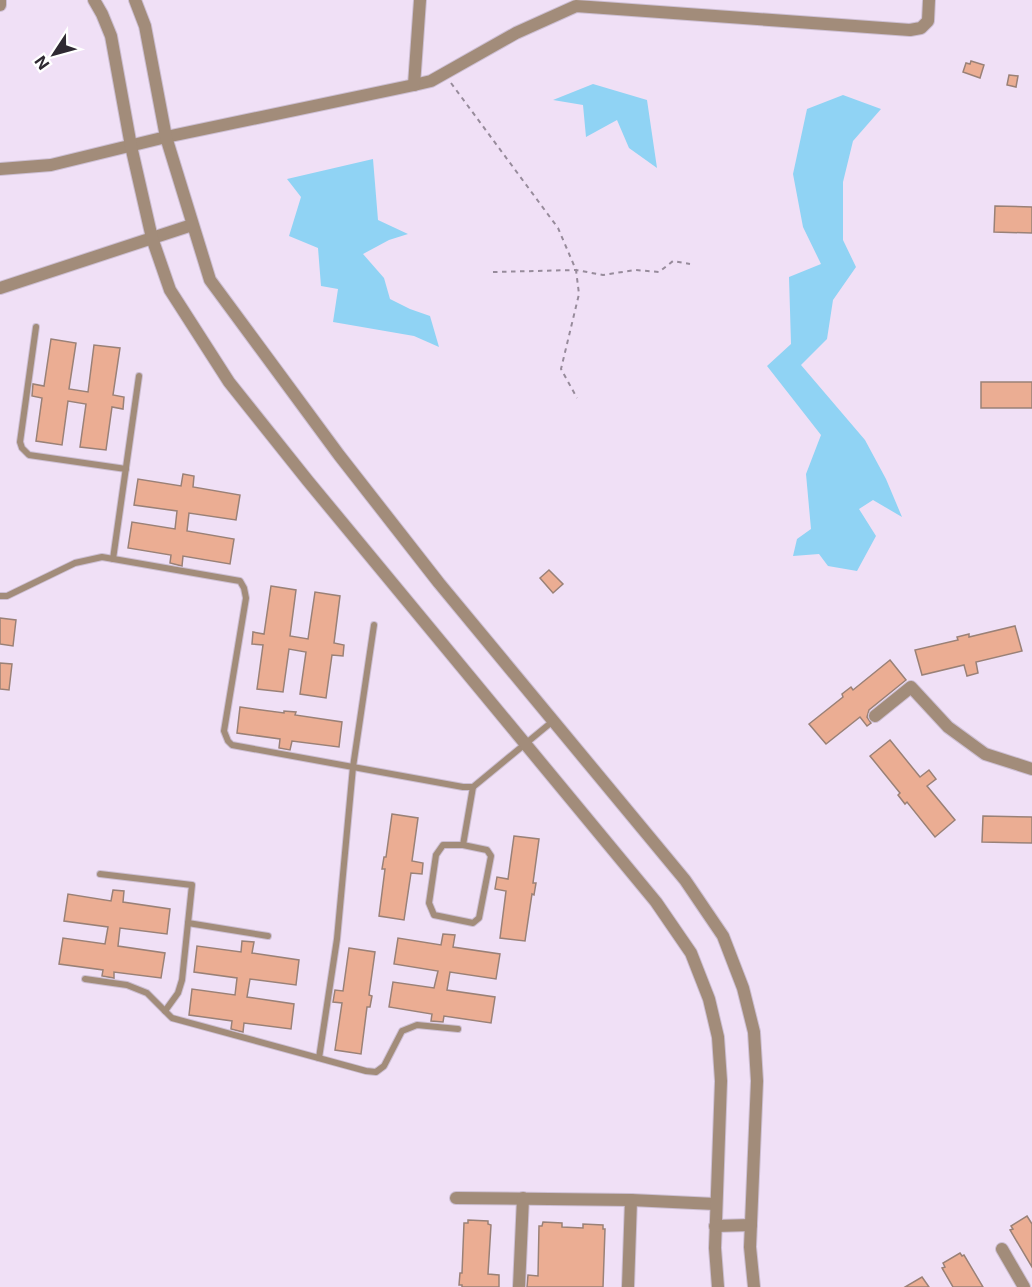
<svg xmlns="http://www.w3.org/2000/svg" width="1032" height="1287" font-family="Inter,sans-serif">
	<rect width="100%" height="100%" fill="#f0e0f6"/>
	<g fill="#90d3f4">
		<polygon points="593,84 647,100 657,168 629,148 617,120 586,137 583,105 553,100"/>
		<polygon points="843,95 881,109 853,141 843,182 843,240 856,267 833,300 827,339 801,365 865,440 886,479 902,517 873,500 859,509 876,536 857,571 828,566 819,554 793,556 797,539 811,529 806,474 821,435 767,366 791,344 789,277 821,264 803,227 793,174 807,109"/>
		<polygon points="373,159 378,220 408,234 389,240 363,254 384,278 390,299 410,309 430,316 439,347 414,336 333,322 338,289 321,286 318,248 289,236 301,197 287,179"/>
	</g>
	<g fill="#ebad93" stroke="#9a8177" stroke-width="1.5">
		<polygon points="971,61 984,65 980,78 963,72 966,63 970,64"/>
		<polygon points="1009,75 1018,76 1016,87 1007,85"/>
		<polygon points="995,206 1032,207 1032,233 994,232"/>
		<polygon points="51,339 76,343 69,389 88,392 94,345 120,348 113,395 124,397 123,409 112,407 106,450 80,447 86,404 68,401 62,445 36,441 42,398 32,396 33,384 44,386"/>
		<rect x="981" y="382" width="51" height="26"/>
		<polygon points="183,474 194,476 193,487 240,495 236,520 189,513 187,531 234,539 230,564 183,556 182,566 170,563 171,555 128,548 132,522 175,529 177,511 134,505 138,479 181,486"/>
		<polygon points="549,570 563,584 553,593 540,578"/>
		<polygon points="271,586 296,590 290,636 308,639 315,592 340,596 334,643 344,645 343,656 332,655 326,698 300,694 306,652 289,649 283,692 257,689 263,645 252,644 253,632 264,634"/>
		<polygon points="0,618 16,620 13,646 0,644"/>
		<polygon points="1015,626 1022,651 976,662 978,673 967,676 964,665 922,675 915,650 958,640 957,637 969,634 969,637"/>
		<polygon points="890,660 906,680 869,710 867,717 871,723 867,726 860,717 826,744 809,724 843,697 842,694 851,687 853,690"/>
		<polygon points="0,663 12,664 9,690 0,689"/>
		<polygon points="240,707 284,713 284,711 296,712 295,715 342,722 339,747 292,741 290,750 279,748 280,739 237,733"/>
		<polygon points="890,740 920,777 929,770 936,779 927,786 955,820 935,837 907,802 905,804 898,795 900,793 870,756"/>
		<polygon points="392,814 418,818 412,861 423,863 422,874 411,873 404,920 379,916 385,869 382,869 384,857 386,857"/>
		<polygon points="983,816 1032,817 1032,843 982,842"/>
		<polygon points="514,836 539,839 533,883 536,883 534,895 532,894 525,941 500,938 506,891 495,889 497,877 508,879"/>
		<polygon points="113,890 124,891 123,902 170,909 167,934 120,928 118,946 165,953 161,978 114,972 114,978 102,976 103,970 59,964 63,938 105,944 108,927 64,921 68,894 111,901"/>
		<polygon points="443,934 455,935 453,947 500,954 496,979 450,972 447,990 495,997 491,1023 444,1016 443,1022 431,1021 432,1014 389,1007 393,982 434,988 438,971 394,964 398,938 441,945"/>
		<polygon points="242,941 254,942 252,953 299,960 296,985 250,979 247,997 294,1004 291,1029 244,1023 243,1032 231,1029 232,1021 189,1015 192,989 235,995 237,978 194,972 197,946 241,952"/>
		<polygon points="349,948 375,952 369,995 372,996 370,1007 367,1007 361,1054 335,1050 342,1003 333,1002 335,990 343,991"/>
		<polygon points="1027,1216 1032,1224 1032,1267 1010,1230 1013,1229 1011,1226"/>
		<polygon points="468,1220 488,1221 488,1224 491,1225 488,1274 499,1275 499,1287 462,1287 462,1285 459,1285 460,1273 462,1273 464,1223 468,1223"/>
		<polygon points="543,1222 562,1223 562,1227 583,1228 583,1224 603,1225 603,1229 605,1229 603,1287 527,1287 528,1275 538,1276 539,1226 542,1226"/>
		<polygon points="960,1253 962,1256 964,1255 983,1287 953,1287 942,1268 945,1267 943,1263"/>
		<polygon points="922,1277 929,1287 905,1287"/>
	</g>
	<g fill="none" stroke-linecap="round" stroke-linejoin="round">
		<defs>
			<g id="service">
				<polyline points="36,327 20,442 22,448 29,455 126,469"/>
				<polyline points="113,559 139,376"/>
				<polyline points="0,596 7,596 75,563 102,557 240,581 244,588 246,598 224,731 228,741 232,745 463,787 473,787 553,721"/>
				<polygon points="443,845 463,845 487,850 491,856 479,918 473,923 434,915 429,903 436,855"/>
				<polyline points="463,845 473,787"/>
				<polyline points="100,874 192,885 182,980 178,993 165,1011"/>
				<polyline points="188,923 268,936"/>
				<polyline points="85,979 127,985 147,993 172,1018 366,1071 376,1072 384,1066 402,1031 417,1025 458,1029"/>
				<polyline points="319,1058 337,939 353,767 374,625"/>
			</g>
			<g id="minor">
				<polyline points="0,5 0,0"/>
				<polyline points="414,85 431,81 516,33 576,6 910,30 921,28 928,21 929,0"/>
				<polyline points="0,169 51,165 166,137 414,85 420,0"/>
				<polyline points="0,288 192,225"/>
				<polyline points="875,716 911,687 948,727 985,754 1032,769"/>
				<polyline points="456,1198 631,1200 715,1204"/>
				<polyline points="1002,1249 1024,1287"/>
				<polyline points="519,1287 523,1198"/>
				<polyline points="628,1287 631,1200"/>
			</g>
			<g id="tertiary">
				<polyline points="94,0 102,14 111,36 131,146 152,238 170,290 229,382 308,481 656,902 691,953 709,999 718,1037 721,1081 715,1248 718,1287"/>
				<polyline points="135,0 145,26 166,137 210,280 339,455 439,583 685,880 723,936 743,988 754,1032 757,1081 750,1247 754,1287"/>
				<polyline points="715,1226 751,1225"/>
			</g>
		</defs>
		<use href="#service" stroke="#cdbfd3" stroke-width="8"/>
		<use href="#minor" stroke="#cdbfd3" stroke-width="14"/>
		<use href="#tertiary" stroke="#cdbfd3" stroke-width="14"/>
		<g stroke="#978b9b" stroke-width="2" stroke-dasharray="4.5 4.5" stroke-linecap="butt">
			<polyline points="451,83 558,228 576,270 579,294 561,369 577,398"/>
			<polyline points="493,272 576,270 603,275 635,270 659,272 673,261 690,264"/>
		</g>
		<use href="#service" stroke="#a28c7a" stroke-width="6"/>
		<use href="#minor" stroke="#a28c7a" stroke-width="12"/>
		<use href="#tertiary" stroke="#a28c7a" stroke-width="12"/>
	</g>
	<g transform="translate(54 54) rotate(234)" stroke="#ffffff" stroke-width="4.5" paint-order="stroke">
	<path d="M0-4.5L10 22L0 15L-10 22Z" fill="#2f2932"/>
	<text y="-9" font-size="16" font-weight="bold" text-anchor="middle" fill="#2f2932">N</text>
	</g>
</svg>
